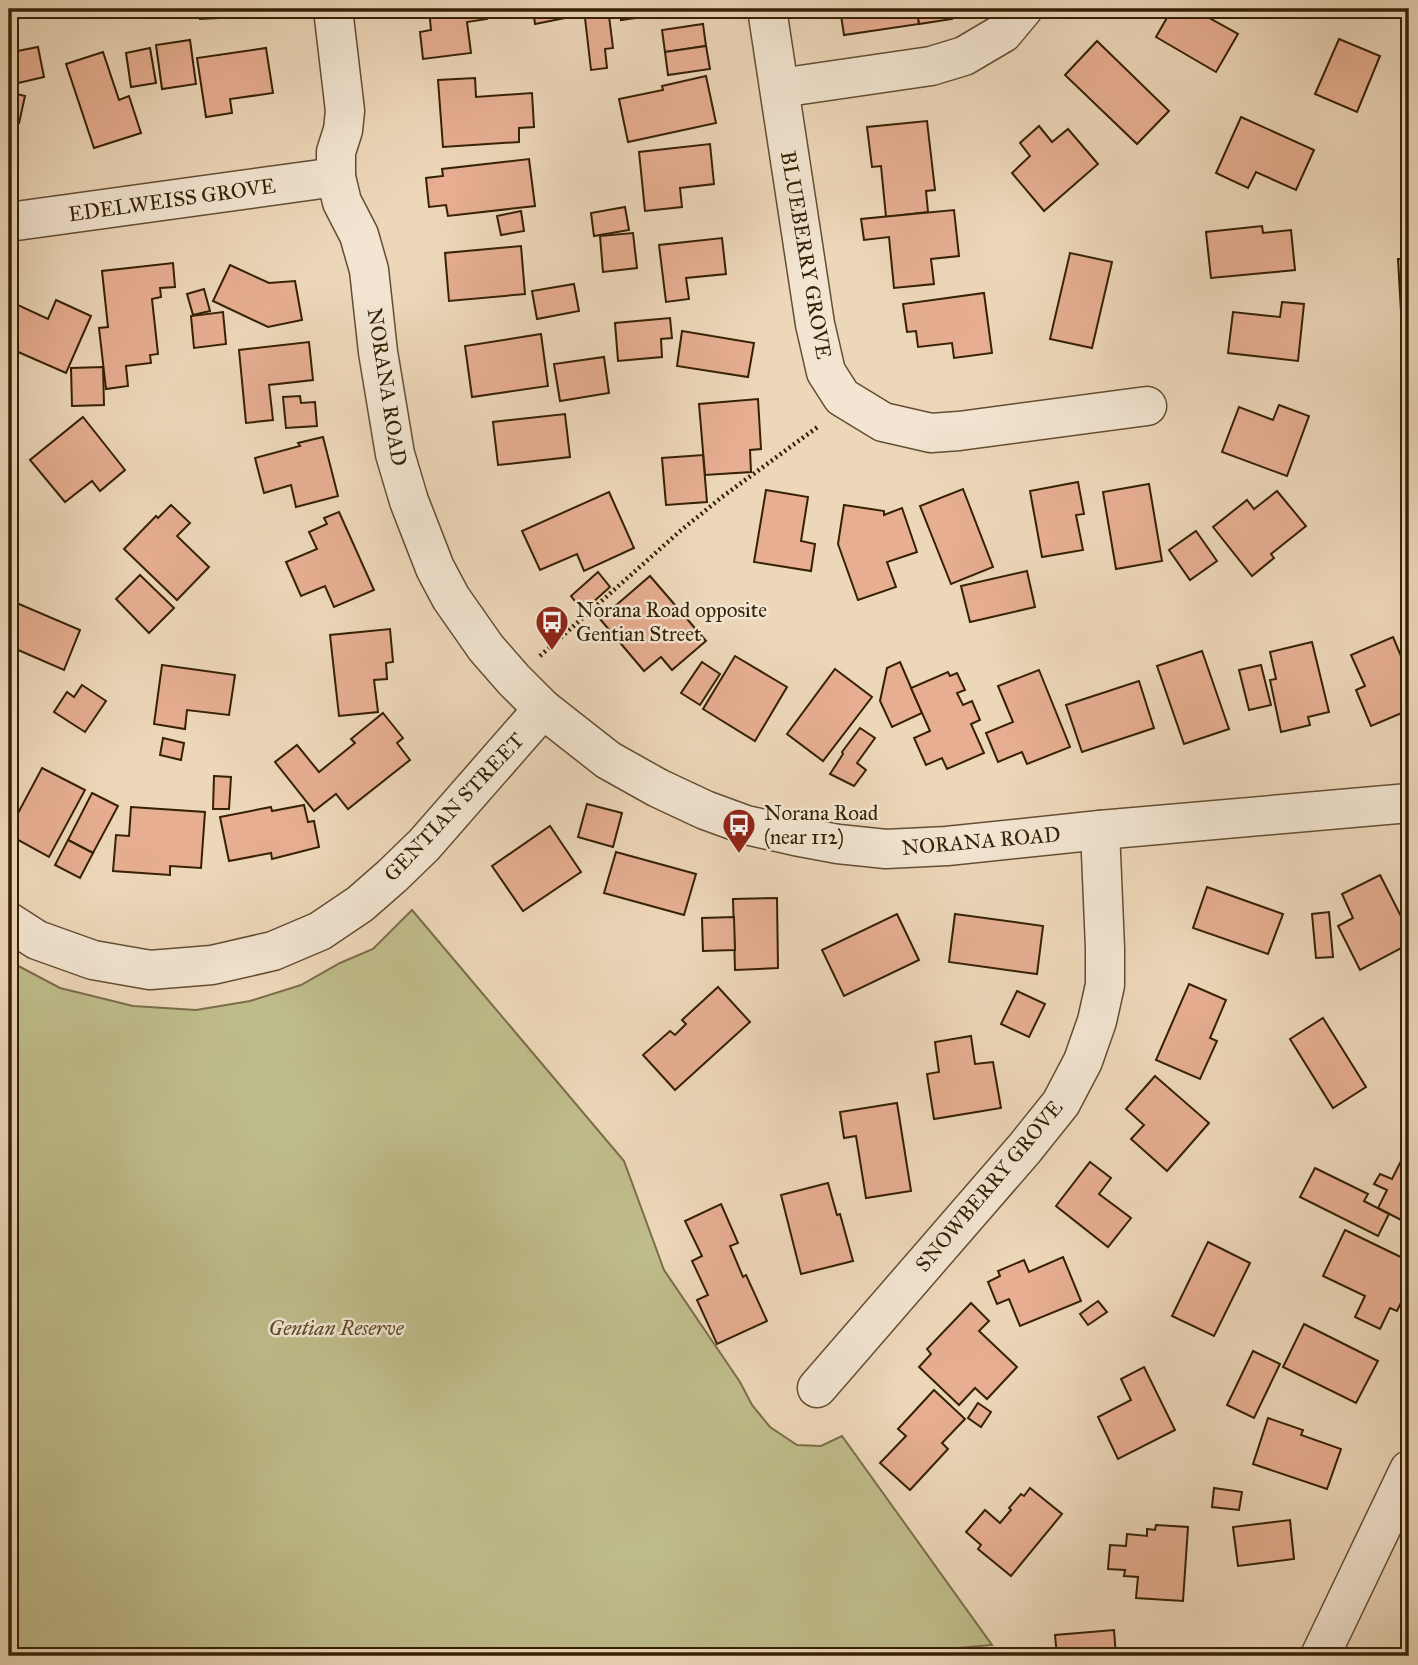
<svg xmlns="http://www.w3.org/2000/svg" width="1418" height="1665" font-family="'IM FELL Great Primer',serif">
	<rect width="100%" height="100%" fill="#edd7b9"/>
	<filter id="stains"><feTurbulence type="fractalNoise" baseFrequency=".00286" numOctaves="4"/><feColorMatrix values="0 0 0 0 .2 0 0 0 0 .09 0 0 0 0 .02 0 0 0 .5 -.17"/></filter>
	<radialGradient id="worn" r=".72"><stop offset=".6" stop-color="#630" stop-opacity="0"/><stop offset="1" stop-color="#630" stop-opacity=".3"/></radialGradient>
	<polygon fill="#bfbc8b" stroke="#7a6e48" stroke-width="2" points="412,910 624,1161 664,1270 740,1382 752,1405 770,1427 797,1445 821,1446 842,1436 992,1645 947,1649 941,1656 9,1656 9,961 60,988 133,1006 196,1010 250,1001 301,985 340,963 373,949"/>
	<g fill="#e7ae92" stroke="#352104" stroke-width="2">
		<polygon points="200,9 263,9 263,16 200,19"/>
		<polygon points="429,9 485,9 487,19 467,22 471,53 423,59 420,32 431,30"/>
		<polygon points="533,9 584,9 585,14 535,24"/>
		<polygon points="620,9 663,9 663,10 657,10 657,15 621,20"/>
		<polygon points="840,9 917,9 919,24 844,35"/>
		<polygon points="917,9 950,9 952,19 919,24"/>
		<polygon points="1172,9 1193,9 1238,34 1216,72 1156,37"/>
		<polygon points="609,16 613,48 605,49 607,68 591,70 585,18"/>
		<polygon points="703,24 706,46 665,52 662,30"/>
		<polygon points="1339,39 1380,56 1357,112 1315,94"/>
		<polygon points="190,40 196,84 162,89 156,45"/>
		<polygon points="1097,41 1169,111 1137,144 1065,75"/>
		<polygon points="706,46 710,69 668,75 665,52"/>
		<polygon points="38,47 44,77 18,83 12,52"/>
		<polygon points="150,48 156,83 131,87 126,53"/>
		<polygon points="266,48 273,93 230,99 232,113 206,117 197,58"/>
		<polygon points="103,52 119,100 129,96 141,133 94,148 66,64"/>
		<polygon points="706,76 716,123 628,142 619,99 663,90 662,86"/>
		<polygon points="475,78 476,97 532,93 534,127 519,128 519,142 443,147 438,80"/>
		<polygon points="9,92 25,96 19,123 9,121"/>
		<polygon points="1241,117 1314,150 1296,190 1256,172 1248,188 1216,173"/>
		<polygon points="927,121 935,190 926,191 928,212 886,217 881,166 872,167 867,127"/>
		<polygon points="1039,126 1052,142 1068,129 1098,164 1044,211 1012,173 1030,156 1020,143"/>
		<polygon points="710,144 714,184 680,188 682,207 645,211 639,152"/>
		<polygon points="529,159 535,206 448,216 446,205 429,207 426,178 443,176 442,169"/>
		<polygon points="625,207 629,230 594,236 591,213"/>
		<polygon points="954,210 959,256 931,259 934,284 894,288 889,237 864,240 861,219"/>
		<polygon points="521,211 524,231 501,235 497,216"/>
		<polygon points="1262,226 1263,233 1291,230 1295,270 1211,278 1206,232"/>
		<polygon points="633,233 637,268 603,272 600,236"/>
		<polygon points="722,238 726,274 686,278 689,299 666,302 659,245"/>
		<polygon points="521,246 525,294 449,301 445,253"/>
		<polygon points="1070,253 1112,262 1092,348 1050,339"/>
		<polygon points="1398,259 1409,259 1409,329 1402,329"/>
		<polygon points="173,263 175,287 160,288 161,297 152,299 158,354 150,355 151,363 126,366 128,386 106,389 99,328 108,327 102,271"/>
		<polygon points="230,265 269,283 295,281 302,320 268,327 213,301"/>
		<polygon points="574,284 579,311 537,319 532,291"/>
		<polygon points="204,289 210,311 193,315 187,294"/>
		<polygon points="984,293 992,353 954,358 952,343 918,347 916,331 907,332 903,304"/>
		<polygon points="56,300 91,316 66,373 9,348 9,327 18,305 48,319"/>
		<polygon points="1282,302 1304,304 1298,361 1228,353 1233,312 1280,317"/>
		<polygon points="223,312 226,344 194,348 191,316"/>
		<polygon points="670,318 672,338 661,339 662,357 618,361 615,323"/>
		<polygon points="682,331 754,343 748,377 677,366"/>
		<polygon points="541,334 548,386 472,397 465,346"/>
		<polygon points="309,342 313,380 269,385 273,420 246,423 239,350"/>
		<polygon points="1408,346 1409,346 1409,412 1402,412"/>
		<polygon points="604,357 609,393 560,401 554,364"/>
		<polygon points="103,367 104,405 72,406 71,368"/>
		<polygon points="300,396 301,403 315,402 317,426 286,428 283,397"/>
		<polygon points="758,399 761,449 750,450 751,472 705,475 699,404"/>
		<polygon points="1279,405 1309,416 1287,476 1222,452 1239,407 1273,420"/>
		<polygon points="565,414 570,457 498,465 493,422"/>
		<polygon points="83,417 125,470 100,491 92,481 65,502 30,460"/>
		<polygon points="323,437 338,496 296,507 291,485 264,493 255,458 300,446 298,443"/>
		<polygon points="703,455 707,502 666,505 662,458"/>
		<polygon points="1078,482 1084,514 1076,515 1083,550 1042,557 1030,491"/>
		<polygon points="1149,484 1162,561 1116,569 1103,492"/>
		<polygon points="963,489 993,567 951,584 920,506"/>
		<polygon points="766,490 808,497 801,541 815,544 811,571 754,562"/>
		<polygon points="1277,491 1306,526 1271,554 1274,558 1252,576 1213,527 1247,500 1254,509"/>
		<polygon points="609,492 634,548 584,571 577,554 540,570 522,531"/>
		<polygon points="171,505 190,523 177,536 209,567 177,600 124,549 156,516 158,518"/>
		<polygon points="844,505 884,511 884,515 902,508 917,552 887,562 896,587 858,600 838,544"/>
		<polygon points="339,512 374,590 334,607 325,586 301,596 286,562 317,549 309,532 327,524 324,518"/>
		<polygon points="1196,531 1217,561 1190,580 1169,550"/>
		<polygon points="1027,571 1035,607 970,622 961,586"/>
		<polygon points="598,572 610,587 583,611 571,596"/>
		<polygon points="140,575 174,608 149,633 116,599"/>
		<polygon points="650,576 706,641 672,670 661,657 644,671 600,619"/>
		<polygon points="12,601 80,630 64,670 9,646 9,609"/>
		<polygon points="390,629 393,662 386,663 387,679 374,680 378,712 339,716 330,635"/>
		<polygon points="1393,637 1409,675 1409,710 1371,726 1356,690 1365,686 1351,655"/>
		<polygon points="1312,642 1329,712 1308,717 1310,725 1281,732 1270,680 1276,679 1270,652"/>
		<polygon points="1202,651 1229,729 1184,744 1157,666"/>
		<polygon points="735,656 787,687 755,741 703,709"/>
		<polygon points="702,662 720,674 700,705 681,693"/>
		<polygon points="900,662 922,713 892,727 880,701 887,668"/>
		<polygon points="162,665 235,675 229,715 187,710 185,729 154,724"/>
		<polygon points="1261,665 1271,705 1249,710 1239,670"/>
		<polygon points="835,669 872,697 823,761 787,734"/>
		<polygon points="1039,670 1070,747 1027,764 1022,752 998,762 986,733 1013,722 998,686"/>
		<polygon points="948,672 950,676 957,673 965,690 957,693 963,705 972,701 980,720 971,724 984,753 947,769 942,758 926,765 914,738 930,731 911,688"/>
		<polygon points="1139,681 1154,728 1082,752 1066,705"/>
		<polygon points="82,685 106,701 85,732 54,712 67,692 74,697"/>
		<polygon points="383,713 403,738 397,743 410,760 348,809 336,794 314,811 275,762 297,745 319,772 355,743 351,739"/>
		<polygon points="860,728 875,738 857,763 866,770 854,786 830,774 843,754 842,752"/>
		<polygon points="9,737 17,751 9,757"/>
		<polygon points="163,738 184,743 181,760 160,755"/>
		<polygon points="42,768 85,790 49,857 9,835 9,830"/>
		<polygon points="214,776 231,777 229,809 213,809"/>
		<polygon points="92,793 118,806 93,853 68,840"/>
		<polygon points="587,804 622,813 613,847 578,837"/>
		<polygon points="304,805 308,822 314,821 319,847 272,859 271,853 229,861 220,817 271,807 272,811"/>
		<polygon points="131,807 205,812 201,868 170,866 170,875 113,871 116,835 129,836"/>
		<polygon points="550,826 581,872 523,911 492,866"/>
		<polygon points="68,840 93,853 80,878 55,865"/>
		<polygon points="616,852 696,874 684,915 604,893"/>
		<polygon points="1380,875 1409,932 1409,944 1360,970 1338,926 1353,918 1342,894"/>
		<polygon points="1207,887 1283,914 1268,954 1193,928"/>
		<polygon points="777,898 778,968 735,970 733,899"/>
		<polygon points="1329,912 1333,957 1316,958 1312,914"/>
		<polygon points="897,914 919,960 844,996 822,950"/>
		<polygon points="955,914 1043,926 1037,974 949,962"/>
		<polygon points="734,917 735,950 703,951 702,918"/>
		<polygon points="1189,984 1226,1000 1210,1038 1217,1041 1200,1079 1156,1060"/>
		<polygon points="718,987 750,1022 675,1090 643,1055 670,1031 675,1035 686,1024 682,1020"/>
		<polygon points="1017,991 1045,1004 1029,1037 1001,1024"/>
		<polygon points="1323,1018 1366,1087 1333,1108 1290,1039"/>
		<polygon points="971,1036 975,1064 993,1062 1001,1108 934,1119 927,1074 939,1072 935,1042"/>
		<polygon points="1155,1076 1209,1123 1167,1171 1131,1139 1144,1125 1126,1109"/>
		<polygon points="897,1103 911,1191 866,1198 856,1136 844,1138 840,1112"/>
		<polygon points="1401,1161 1409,1165 1409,1224 1378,1208 1387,1190 1374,1184 1380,1174 1392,1179"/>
		<polygon points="1090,1162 1111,1178 1099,1194 1131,1218 1108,1247 1056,1206"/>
		<polygon points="1315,1168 1368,1194 1364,1201 1389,1214 1378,1236 1300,1197"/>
		<polygon points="828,1183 837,1215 840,1214 853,1261 801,1274 781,1195"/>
		<polygon points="721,1204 738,1243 730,1246 743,1277 746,1275 767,1321 717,1344 697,1300 708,1295 692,1261 702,1256 685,1221"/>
		<polygon points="1345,1230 1409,1261 1409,1286 1397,1311 1390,1308 1380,1329 1355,1317 1365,1296 1323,1276"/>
		<polygon points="1208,1242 1250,1263 1214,1336 1172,1316"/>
		<polygon points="1063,1257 1081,1301 1020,1326 1009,1299 997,1304 988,1282 1000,1276 998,1271 1024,1260 1029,1272"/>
		<polygon points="1098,1301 1107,1312 1088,1325 1080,1314"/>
		<polygon points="971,1303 989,1321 979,1331 1017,1367 987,1399 975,1388 959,1405 919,1367 931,1354 927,1349"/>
		<polygon points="1304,1324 1378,1361 1356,1403 1283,1367"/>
		<polygon points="1253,1351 1280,1364 1254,1418 1227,1405"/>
		<polygon points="1144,1367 1175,1430 1118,1459 1098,1417 1131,1400 1121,1379"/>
		<polygon points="934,1390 965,1419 942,1443 948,1449 910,1490 880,1463 906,1436 898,1429"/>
		<polygon points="978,1403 991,1412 981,1427 968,1418"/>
		<polygon points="1268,1418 1303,1430 1301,1435 1341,1449 1327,1489 1253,1464"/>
		<polygon points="1030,1488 1062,1514 1011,1576 978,1549 981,1545 966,1532 985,1510 1000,1523 1011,1510 1009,1508 1021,1494 1024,1496"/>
		<polygon points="1214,1488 1242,1492 1239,1510 1212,1507"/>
		<polygon points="1290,1520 1294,1559 1238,1566 1233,1527"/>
		<polygon points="1156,1525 1188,1527 1183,1601 1136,1598 1138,1577 1124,1576 1125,1570 1108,1569 1110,1545 1126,1546 1127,1534 1147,1536 1147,1529 1155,1530"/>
		<polygon points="1114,1630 1116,1656 1147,1653 1147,1656 1057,1656 1055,1635"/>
	</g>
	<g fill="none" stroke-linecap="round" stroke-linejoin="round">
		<defs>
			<g id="minor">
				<polyline points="333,9 345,111 343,130 336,152 336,177 342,202 359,235 369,270 378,352 395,454 409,501 435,568 451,598 486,648 514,680 543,709 608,760 658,788 705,810 746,825 795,836 838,844 886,849 947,846 1100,830 1409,803"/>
				<polyline points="767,9 815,324 826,372 842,397 883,422 931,433 959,431 1147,406"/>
				<polyline points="780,88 931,66 964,56 1003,33 1023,9"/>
				<polyline points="9,222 336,177"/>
				<polyline points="9,922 37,940 93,960 150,970 212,965 273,951 320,931 360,904 392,876 424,845 543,709"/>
				<polyline points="817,1388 1025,1148 1061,1103 1083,1061 1097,1021 1105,985 1105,948 1100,830"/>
				<polyline points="1320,1656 1409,1470"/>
			</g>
		</defs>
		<use href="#minor" stroke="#634e31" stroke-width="41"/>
		<polyline stroke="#352104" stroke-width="4.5" stroke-dasharray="2 3.5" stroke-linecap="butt" points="540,656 679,532 722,497 819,426"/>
		<use href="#minor" stroke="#f3e5d2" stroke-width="38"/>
	</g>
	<defs>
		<symbol id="bus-pin" viewBox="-11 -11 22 30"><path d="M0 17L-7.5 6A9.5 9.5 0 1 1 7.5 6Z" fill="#8f2418" stroke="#f3e5d2"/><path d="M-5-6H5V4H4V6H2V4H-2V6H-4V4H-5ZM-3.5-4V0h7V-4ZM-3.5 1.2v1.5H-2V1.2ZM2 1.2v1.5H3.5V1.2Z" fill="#fff"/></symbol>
	</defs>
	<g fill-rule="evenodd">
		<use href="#bus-pin" x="533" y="603" width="38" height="52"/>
		<use href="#bus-pin" x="720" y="806" width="38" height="52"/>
	</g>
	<g text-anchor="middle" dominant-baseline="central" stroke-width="5" stroke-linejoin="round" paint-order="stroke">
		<g font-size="21" fill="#352104" stroke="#f3e5d2">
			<text transform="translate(172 200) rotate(-8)">EDELWEISS GROVE</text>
			<text transform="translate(806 255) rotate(80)">BLUEBERRY GROVE</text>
			<text transform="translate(387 387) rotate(81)">NORANA ROAD</text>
			<text transform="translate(454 807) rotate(-47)">GENTIAN STREET</text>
			<text transform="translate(981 841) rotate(-5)">NORANA ROAD</text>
			<text transform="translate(989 1186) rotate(-50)">SNOWBERRY GROVE</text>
		</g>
		<g font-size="21" fill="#352104" stroke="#f3e5d2" text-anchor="start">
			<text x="576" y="610">Norana Road opposite<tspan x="576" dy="24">Gentian Street</tspan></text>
			<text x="764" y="813">Norana Road<tspan x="764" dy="24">(near 112)</tspan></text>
		</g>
		<g font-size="21" font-style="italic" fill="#584826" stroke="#f3e5d2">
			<text x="336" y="1328">Gentian Reserve</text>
		</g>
	</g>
	<rect width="1418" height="1665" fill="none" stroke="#edd7b9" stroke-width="35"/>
	<rect x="10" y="10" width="1397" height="1644" fill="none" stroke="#352104" stroke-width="3.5"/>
	<rect x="18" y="18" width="1383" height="1630" fill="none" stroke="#352104" stroke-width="2"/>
	<rect width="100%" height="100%" filter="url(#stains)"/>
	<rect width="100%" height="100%" fill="url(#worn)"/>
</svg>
